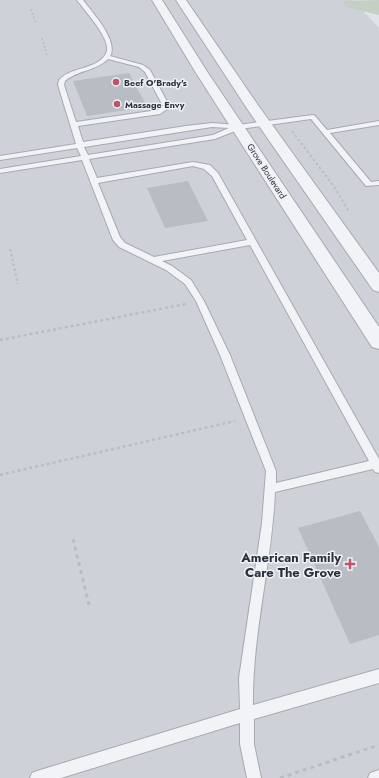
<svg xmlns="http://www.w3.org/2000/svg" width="379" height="778" font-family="Jost,sans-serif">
	<rect width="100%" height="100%" fill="#e0e3e7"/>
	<polygon fill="#ced2d8" points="0,0 353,0 379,28 379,778 0,778"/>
	<polygon fill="#c5d0c2" points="379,0 379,15 345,7 343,1"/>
	<g fill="#b8bcc3">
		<polygon points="129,73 147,107 87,116 73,81"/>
		<polygon points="188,181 208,221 165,228 147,188"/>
		<polygon points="360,511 379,547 379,635 350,644 298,528"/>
	</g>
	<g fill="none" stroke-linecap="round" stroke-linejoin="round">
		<defs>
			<g id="lane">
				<path d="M77,0H83C92,12 119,41 110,56L143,65L150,70L170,107L160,114L78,126L83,142L186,126L212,123L238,125L313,115L315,116L327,130L379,121V125L330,133L371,182L379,181V185L366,186L311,119L240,129L215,139L89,159L97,178L193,162L210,165L218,173L379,459V473L375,472L373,469L275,492C272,563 252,634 253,705L379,669V683L254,719V744L261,778H247L240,744V723L61,778H30L32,773L37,771L240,709L239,678L262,523L266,471L220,355L196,301L185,284L166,270L119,247L113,240L82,160L0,173V169L81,156L77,148L0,160V156L76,144L58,85L59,80C67,71 79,70 89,66C96,64 106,58 107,50C109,37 85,11 77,0ZM108,59L139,67L145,72L163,106L158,110L76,122L64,85L65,81C78,70 96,71 108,59ZM212,127L229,128L213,135L88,155L84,147ZM193,166L204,169L212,176L247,240L154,257L125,243L120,237L98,183ZM250,245L369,461L276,483V471L230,355L204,301L191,280L172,266L162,261Z"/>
				<polygon points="379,770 379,778 368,778 370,773"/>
			</g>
			<g id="street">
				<polygon points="152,0 162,0 208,73 379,327 379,349 372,347 196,73"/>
				<polygon points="176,0 186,0 260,108 379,273 379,292 373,290 248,110"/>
			</g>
		</defs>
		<use href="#lane" stroke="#a6aab0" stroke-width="2"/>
		<use href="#street" stroke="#a6aab0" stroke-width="2"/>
		<g stroke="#babdc2" stroke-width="1.5" stroke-dasharray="2 2" stroke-linecap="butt">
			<polyline points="31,9 36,24"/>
			<polyline points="42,38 47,56"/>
		</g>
		<g stroke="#babdc2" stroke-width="2" stroke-dasharray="2.5 2.5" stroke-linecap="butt">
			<polyline points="292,131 335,188 349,212"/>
			<polyline points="10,249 18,284"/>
		</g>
		<g stroke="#babdc2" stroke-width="2.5" stroke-dasharray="3 3" stroke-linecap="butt">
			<polyline points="0,340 186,304"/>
			<polyline points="0,475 235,421"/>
		</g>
		<g stroke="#babdc2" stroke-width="3" stroke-dasharray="4 4" stroke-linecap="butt">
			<polyline points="73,539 90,609"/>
			<polyline points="280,778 379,745"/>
		</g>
		<use href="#lane" fill="#f2f3f6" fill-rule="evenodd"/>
		<use href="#street" fill="#f2f3f6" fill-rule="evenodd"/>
	</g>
	<g fill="#bf5264" stroke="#eff1f5" stroke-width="1.5">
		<circle cx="116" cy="82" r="4"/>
		<circle cx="117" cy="104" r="4"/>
		<path d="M348 558h4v4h4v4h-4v4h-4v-4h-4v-4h4z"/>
	</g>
	<g text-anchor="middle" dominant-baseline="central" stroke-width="3" stroke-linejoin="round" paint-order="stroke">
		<g font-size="9" font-weight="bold" fill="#2a313c" stroke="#eff1f5" text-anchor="start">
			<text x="124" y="82">Beef O'Brady's</text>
			<text x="125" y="104">Massage Envy</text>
		</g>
		<g font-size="9" fill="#2a313c" stroke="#eff1f5">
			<text transform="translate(267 171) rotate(57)">Grove Boulevard</text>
		</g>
		<g font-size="13" font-weight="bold" fill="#2a313c" stroke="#eff1f5" text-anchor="end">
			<text x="341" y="557">American Family<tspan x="341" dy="15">Care The Grove</tspan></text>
		</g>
	</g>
</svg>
